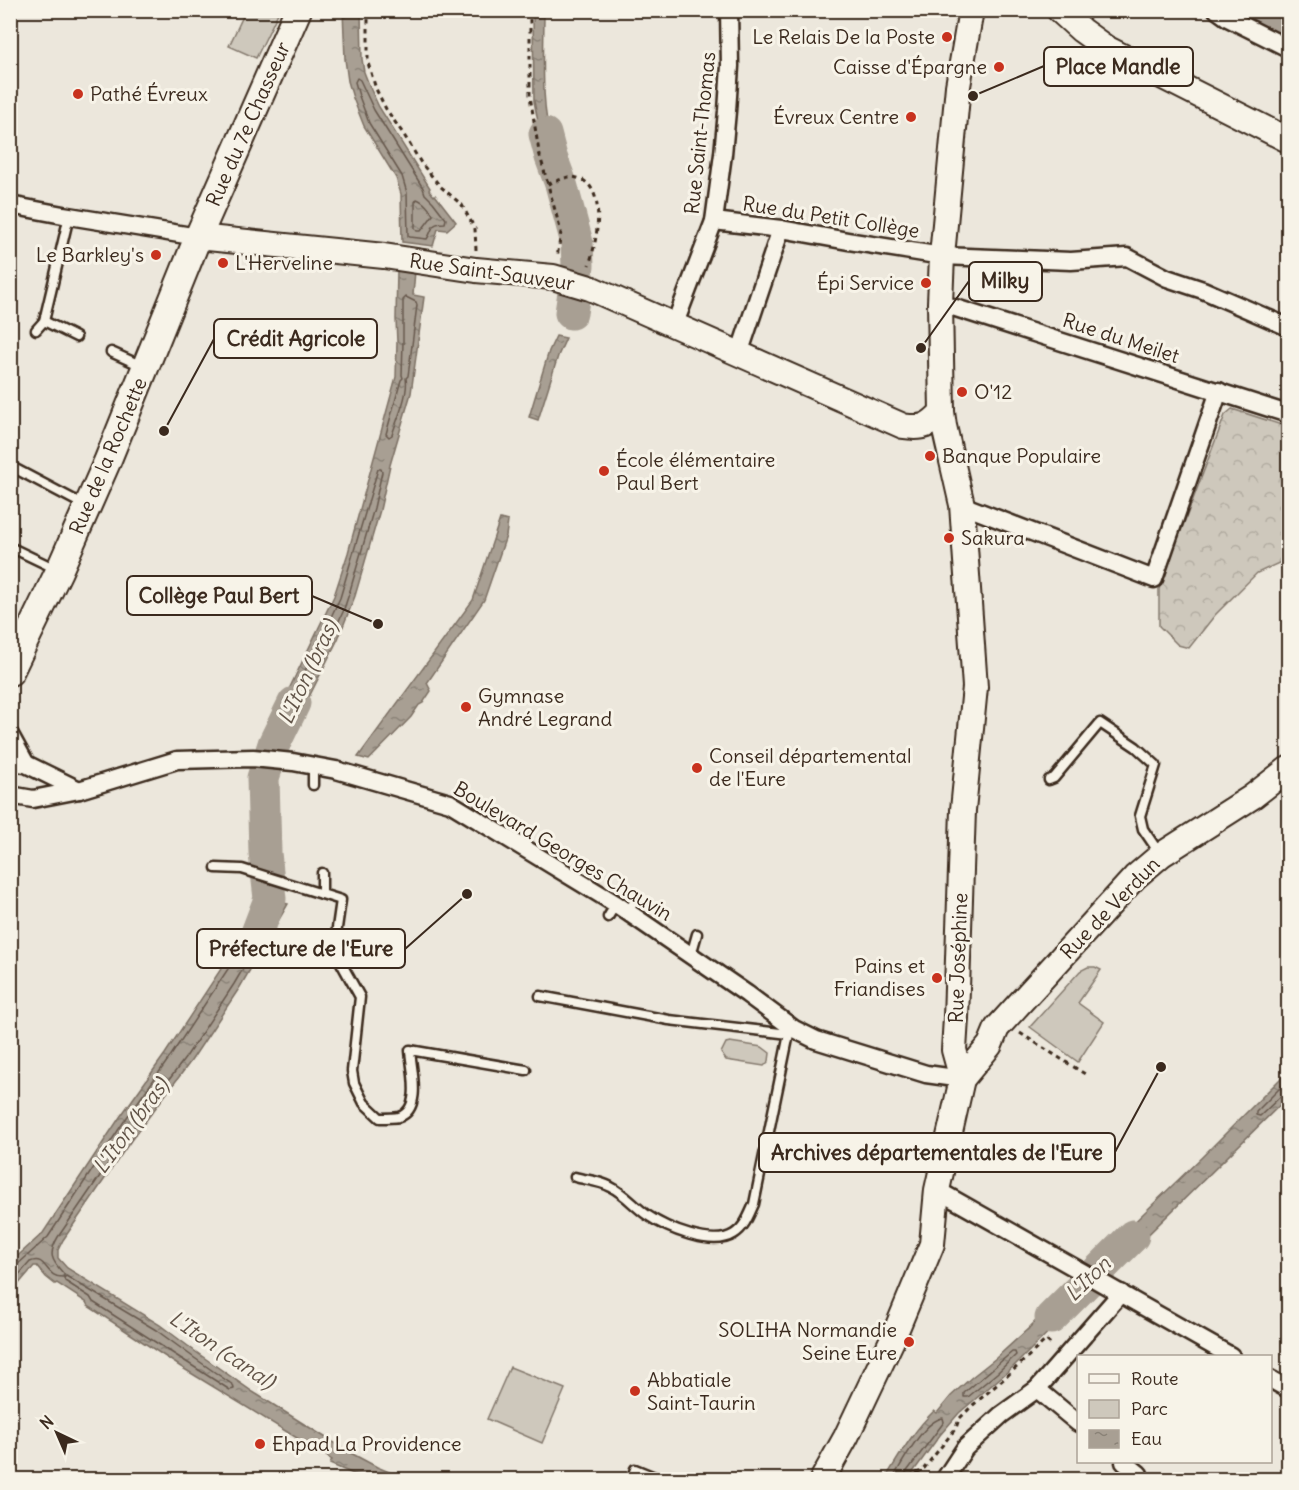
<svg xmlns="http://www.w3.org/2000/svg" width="1299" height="1490" viewBox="0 0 1299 1490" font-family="Delius,sans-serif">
  <defs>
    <pattern id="forest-crowns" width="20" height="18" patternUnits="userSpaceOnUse" patternTransform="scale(1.5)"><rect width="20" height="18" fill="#cec8bc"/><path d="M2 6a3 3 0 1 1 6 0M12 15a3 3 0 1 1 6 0" fill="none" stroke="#b2aca1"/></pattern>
    <pattern id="water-ripples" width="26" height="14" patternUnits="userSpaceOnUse" patternTransform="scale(1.5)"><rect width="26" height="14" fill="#a89f93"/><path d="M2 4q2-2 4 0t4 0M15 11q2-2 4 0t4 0" fill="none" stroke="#8a8277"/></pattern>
  </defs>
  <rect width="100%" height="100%" fill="#ece7dc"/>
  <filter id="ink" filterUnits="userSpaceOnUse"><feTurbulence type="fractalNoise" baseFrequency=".0167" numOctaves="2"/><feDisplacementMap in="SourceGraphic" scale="12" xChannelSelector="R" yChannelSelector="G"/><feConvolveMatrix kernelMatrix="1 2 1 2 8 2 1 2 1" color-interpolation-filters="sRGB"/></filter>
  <g filter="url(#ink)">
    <!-- green -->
    <g fill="#cec8bc" stroke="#84796d" stroke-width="1.5">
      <polygon points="241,11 279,11 256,58 229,46 244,14"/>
      <polygon points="1088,967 1095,967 1101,970 1078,1003 1104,1022 1078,1062 1030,1027 1080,971"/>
      <polygon points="730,1042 762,1047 770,1053 769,1061 764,1066 726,1060 721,1053 726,1043"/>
      <polygon points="510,1367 565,1389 542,1443 487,1419"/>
    </g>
    <!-- forest -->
    <polygon fill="url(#forest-crowns)" stroke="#84796d" stroke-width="1.5" points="1232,409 1288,427 1288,562 1283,561 1257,573 1215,615 1189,648 1178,645 1159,626 1159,589 1225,415"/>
    <!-- water -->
    <g fill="url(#water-ripples)" stroke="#7c7064" stroke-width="1.5">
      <polygon points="343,11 361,11 362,59 364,72 371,90 379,107 430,188 429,190 434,196 435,195 456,222 447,230 438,229 433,246 402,242 401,194 396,178 364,126 353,98 348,81 345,59"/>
      <path d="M533 11H544C544 53 540 108 553 148H556L562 176 552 179 543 148 534 101Z"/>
      <polygon points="1237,11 1269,11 1288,19 1288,38 1275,32"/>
      <path d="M564 183 574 210 588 257 585 266 567 263C573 238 565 209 556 186Z"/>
      <polygon points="397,270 415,271 413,295 424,297 411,393 390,465 380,510 355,596 338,639 285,745 263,743 334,596 348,553 396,377 397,342 396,319"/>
      <polygon points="556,336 566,338 558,356 538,420 529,417 549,351"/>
      <polygon points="500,519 508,521 506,536 484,600 427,683 431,691 423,703 419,705 411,717 369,760 358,757 473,600"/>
      <polygon points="249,777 276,780 270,810 273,856 254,850 253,793"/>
      <polygon points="257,896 288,904 240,987 191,1061 132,1139 63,1240 58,1250 58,1258 67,1268 160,1325 196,1352 253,1392 347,1451 377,1467 406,1479 365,1479 330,1464 332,1460 323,1454 181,1367 88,1306 86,1302 57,1283 55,1284 46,1277 37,1266 34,1266 11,1293 11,1262 43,1233 120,1117 165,1054 246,931 254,914"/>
      <polygon points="1288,1071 1288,1097 1110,1272 1093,1262 1202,1157"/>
      <path d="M1074 1281 1090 1291 1013 1367 959 1413 940 1435 908 1479H885C900 1455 913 1431 934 1411L937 1413 951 1396 972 1377 996 1358 1029 1328Z"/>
    </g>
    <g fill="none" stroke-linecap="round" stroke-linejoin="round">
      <!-- shore -->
      <g stroke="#67594d" stroke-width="1.5">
        <path d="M357 78 360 80 374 110 423 188 425 194 433 202 446 219 445 223C429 223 434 229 427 239L410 237 408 236 407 193 402 176 369 123 359 96 355 82Z"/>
        <path d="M417 199C423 201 430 209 433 215L421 231H417L415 228V202Z"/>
        <path d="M406 297 416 302 417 305 410 361 408 376 406 378C409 394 397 419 392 435L389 437 386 434 401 380 403 378 402 375 403 342V300Z"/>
        <polygon points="378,469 381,469 382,472 374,508 349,594 343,612 323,655 282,737 280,739 276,738 275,734 340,598"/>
        <polyline points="1288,1080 1256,1112 1256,1115 1260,1116 1282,1095 1288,1093"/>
        <polygon points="1127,1239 1130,1241 1129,1244 1110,1263 1106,1262 1105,1258"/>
        <path d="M10 1266 17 1265 48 1237 125 1120 170 1057 251 934 259 917 262 905 265 904 276 907V911L259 940 257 945 234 984 186 1057 128 1135 58 1237C48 1254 51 1260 64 1274V1277C45 1279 47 1254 30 1262L10 1285"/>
        <polygon points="66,1276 156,1330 193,1357 233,1385 234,1389 230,1390 93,1302 90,1297 65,1281 64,1278"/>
        <polygon points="1012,1352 1015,1352 1016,1355 997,1373 968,1397 964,1397 964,1393"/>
        <path d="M892 1480C902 1463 924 1420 943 1418L944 1422 905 1474 903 1480"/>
      </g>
      <!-- river -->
      <g stroke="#a89f93" stroke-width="33">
        <polyline points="545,134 551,157 561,184 577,243 578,265 571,313"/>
        <polyline points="254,941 270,899 265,853 263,778 274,744 294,703"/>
        <polyline points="1051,1318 1133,1236"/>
      </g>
      <defs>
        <g id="lane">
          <polyline points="44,321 76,337"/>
          <polyline points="36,330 44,321 69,216"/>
          <polyline points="111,352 142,366"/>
          <polyline points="10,466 84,505"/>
          <polyline points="10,547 56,569"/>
          <polyline points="10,627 25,634"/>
          <polyline points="1049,780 1054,778 1100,723 1136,747 1156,765 1140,816 1143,829 1160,854"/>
          <polyline points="313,785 313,766"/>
          <path d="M216 868 242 869 341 900 336 935 340 961 360 997 352 1071 354 1083 364 1103 380 1118C386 1118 393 1118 399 1117 423 1109 411 1068 410 1050L526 1070"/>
          <polyline points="322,873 322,894"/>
          <polyline points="627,912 637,898"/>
          <polyline points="608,917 616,904"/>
          <polyline points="691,955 697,934"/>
          <polyline points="540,996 669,1020 789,1034 792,1031"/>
          <path d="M575 1177C586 1180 600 1181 611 1187 625 1194 634 1206 647 1215 666 1228 712 1248 734 1234 745 1227 749 1215 754 1204L789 1034"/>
          <polyline points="631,1480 635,1469 662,1480"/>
        </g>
        <g id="street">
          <polyline points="1217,10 1228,18 1288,48"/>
          <polyline points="10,205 63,215 198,237"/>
          <polyline points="714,221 781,229 848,241 942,256 1071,261 1127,257 1167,278 1203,290 1288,327"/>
          <polyline points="940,303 1288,414"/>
          <polyline points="674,326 714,221 723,154 727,111 730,66 729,10"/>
          <polyline points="739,354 781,229"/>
          <polyline points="962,505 1154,579 1219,391"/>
          <polyline points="10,735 26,764"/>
          <polyline points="10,762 26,764 79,790"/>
          <polyline points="10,795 33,799 79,790 177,760 253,758 293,762 336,770 450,803 616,904 747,994 794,1029 816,1040 926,1074 962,1079"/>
          <polyline points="937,1190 1231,1356"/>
          <polyline points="1270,1379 1288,1389"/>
          <polyline points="1037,1389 1078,1423"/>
          <polyline points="1124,1462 1139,1474"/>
          <polyline points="944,1480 965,1448 1001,1415 1037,1389 1121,1293"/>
        </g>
        <g id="secondary">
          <polyline points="1059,10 1081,30 1106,48 1288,140"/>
          <path d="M198 237 384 256 476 270 553 277 590 288 903 426C923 429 929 426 942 412"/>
          <polyline points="962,1079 990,1045 997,1028 1135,877 1161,855 1252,797 1288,769"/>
          <polyline points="822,1480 846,1437 893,1338 932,1244 937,1190 962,1079 954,1050 956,1018 963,810 975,687 962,505 944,426 942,412 940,303 942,256 958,86 971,10"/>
        </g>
        <polyline id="primary" points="10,672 59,571 107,462 198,237 298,10"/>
      </defs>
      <!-- lane casing -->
      <use href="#lane" stroke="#3b2a1e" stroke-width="13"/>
      <!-- street casing -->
      <use href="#street" stroke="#3b2a1e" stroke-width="21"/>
      <!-- secondary casing -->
      <use href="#secondary" stroke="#3b2a1e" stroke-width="28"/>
      <!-- primary casing -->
      <use href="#primary" stroke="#3b2a1e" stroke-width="30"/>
      <!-- path -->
      <g stroke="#3b2a1e" stroke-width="3" stroke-dasharray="4.5 4.5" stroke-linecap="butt">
        <polyline points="368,10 368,63 376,89 386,109 404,135 421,163 440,186 462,205 475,229 476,250"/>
        <polyline points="530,10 530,96 539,152 561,232 557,258"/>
        <polyline points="1283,10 1288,13"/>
        <path d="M548 184C555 182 564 177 571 177 610 179 597 242 589 265"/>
        <polyline points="1020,1033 1085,1074"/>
        <polyline points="911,1480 914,1474 922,1471 956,1428 959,1419 973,1405 1006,1377 1046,1340 1053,1346"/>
      </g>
      <!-- lane -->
      <use href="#lane" stroke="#f7f3e8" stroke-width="8"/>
      <!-- street -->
      <use href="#street" stroke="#f7f3e8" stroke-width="16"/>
      <!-- secondary -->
      <use href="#secondary" stroke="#f7f3e8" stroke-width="24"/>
      <!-- primary -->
      <use href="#primary" stroke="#f7f3e8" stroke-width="26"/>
    </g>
  </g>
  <!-- markers -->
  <g fill="#c8321e" stroke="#f7f3e8" stroke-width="2">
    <circle cx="947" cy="37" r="6"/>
    <circle cx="999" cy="67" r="6"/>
    <circle cx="78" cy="94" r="6"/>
    <circle cx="911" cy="117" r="6"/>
    <circle cx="156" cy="255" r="6"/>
    <circle cx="223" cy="263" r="6"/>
    <circle cx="926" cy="283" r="6"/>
    <circle cx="962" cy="392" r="6"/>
    <circle cx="930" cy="456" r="6"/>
    <circle cx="604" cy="471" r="6"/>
    <circle cx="949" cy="538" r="6"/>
    <circle cx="466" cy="707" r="6"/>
    <circle cx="697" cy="768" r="6"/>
    <circle cx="937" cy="978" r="6"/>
    <circle cx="909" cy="1342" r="6"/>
    <circle cx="635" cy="1391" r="6"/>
    <circle cx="260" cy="1444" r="6"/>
  </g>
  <g text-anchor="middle" stroke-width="6" stroke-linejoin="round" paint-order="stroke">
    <!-- poi labels -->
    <g font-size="20" fill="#3b2a1e" stroke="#f7f3e8" text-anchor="start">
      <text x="935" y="44" text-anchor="end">Le Relais De la Poste</text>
      <text x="987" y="74" text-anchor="end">Caisse d'Épargne</text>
      <text x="90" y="101">Pathé Évreux</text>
      <text x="899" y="124" text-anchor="end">Évreux Centre</text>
      <text x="144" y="262" text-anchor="end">Le Barkley's</text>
      <text x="235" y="270">L'Herveline</text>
      <text x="914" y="290" text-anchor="end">Épi Service</text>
      <text x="974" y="399">O'12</text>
      <text x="942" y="463">Banque Populaire</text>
      <text x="616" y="467">École élémentaire<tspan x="616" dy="23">Paul Bert</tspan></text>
      <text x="961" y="545">Sakura</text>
      <text x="478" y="703">Gymnase<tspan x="478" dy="23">André Legrand</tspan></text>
      <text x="709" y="763">Conseil départemental<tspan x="709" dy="23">de l'Eure</tspan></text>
      <text x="925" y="973" text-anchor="end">Pains et<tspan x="925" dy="23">Friandises</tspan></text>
      <text x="897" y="1337" text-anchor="end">SOLIHA Normandie<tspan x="897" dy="23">Seine Eure</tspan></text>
      <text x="647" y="1387">Abbatiale<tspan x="647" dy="23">Saint-Taurin</tspan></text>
      <text x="272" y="1451">Ehpad La Providence</text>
    </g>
    <!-- street labels -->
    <g font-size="20" fill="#3b2a1e" stroke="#f7f3e8">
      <text transform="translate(248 124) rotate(-66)" y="7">Rue du 7e Chasseur</text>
      <text transform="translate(700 133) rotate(-84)" y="7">Rue Saint-Thomas</text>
      <text transform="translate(831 217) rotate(9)" y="7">Rue du Petit Collège</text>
      <text transform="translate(492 272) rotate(8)" y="7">Rue Saint-Sauveur</text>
      <text transform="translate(1121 338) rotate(18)" y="7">Rue du Meilet</text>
      <text transform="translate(108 456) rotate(-67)" y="7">Rue de la Rochette</text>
      <text transform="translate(563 851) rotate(31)" y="7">Boulevard Georges Chauvin</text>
      <text transform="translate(1110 908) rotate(-46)" y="7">Rue de Verdun</text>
      <text transform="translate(958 958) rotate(-88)" y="7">Rue Joséphine</text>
    </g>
    <!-- water labels -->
    <g font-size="21" font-style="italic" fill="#615347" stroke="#f7f3e8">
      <text transform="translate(308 672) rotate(-65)" y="7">L'Iton (bras)</text>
      <text transform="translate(131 1126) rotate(-54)" y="7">L'Iton (bras)</text>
      <text transform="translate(1088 1279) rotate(-44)" y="7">L'Iton</text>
      <text transform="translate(222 1350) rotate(34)" y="7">L'Iton (canal)</text>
    </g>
  </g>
  <!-- callouts -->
  <path fill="none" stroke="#3b2a1e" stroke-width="2" d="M973 96L1044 66M921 348L969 281M164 431L214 339M378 624L312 596M467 894L405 949M1161 1067L1115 1152"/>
  <g fill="#3b2a1e" stroke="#f7f3e8" stroke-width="2">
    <circle cx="973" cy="96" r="6"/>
    <circle cx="921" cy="348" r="6"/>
    <circle cx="164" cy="431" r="6"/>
    <circle cx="378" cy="624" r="6"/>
    <circle cx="467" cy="894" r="6"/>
    <circle cx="1161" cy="1067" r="6"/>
  </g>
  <g fill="#f7f3e8" stroke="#3b2a1e" stroke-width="2">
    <rect x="1044" y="47" width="149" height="39" rx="6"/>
    <rect x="969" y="262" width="73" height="39" rx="6"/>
    <rect x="214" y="319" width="163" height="39" rx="6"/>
    <rect x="127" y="576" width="185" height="39" rx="6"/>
    <rect x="197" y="929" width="208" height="39" rx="6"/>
    <rect x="759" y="1133" width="356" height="39" rx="6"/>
  </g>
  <g font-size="21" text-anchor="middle" font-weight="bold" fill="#3b2a1e">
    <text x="1118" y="74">Place Mandle</text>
    <text x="1005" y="288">Milky</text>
    <text x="296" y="346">Crédit Agricole</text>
    <text x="219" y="603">Collège Paul Bert</text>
    <text x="301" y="956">Préfecture de l'Eure</text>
    <text x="937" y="1160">Archives départementales de l'Eure</text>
  </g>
  <!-- margin -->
  <rect width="1299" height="1490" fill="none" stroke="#f7f3e8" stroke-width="36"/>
  <rect x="18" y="18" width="1263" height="1454" fill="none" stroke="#3b2a1e" stroke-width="2" filter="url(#ink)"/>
  <!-- legend -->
  <rect x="1077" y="1355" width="195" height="108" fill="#f7f3e8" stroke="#aca397" stroke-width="1.5"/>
  <rect x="1089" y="1374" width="30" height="9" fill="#f7f3e8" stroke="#aca397" stroke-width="1.5"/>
  <text x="1131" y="1385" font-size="18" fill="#3b2a1e">Route</text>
  <rect x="1089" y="1400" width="30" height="18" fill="#cec8bc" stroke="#aca397" stroke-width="1.5"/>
  <text x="1131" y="1415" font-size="18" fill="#3b2a1e">Parc</text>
  <rect x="1089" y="1430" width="30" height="18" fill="url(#water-ripples)" stroke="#aca397" stroke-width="1.5"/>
  <text x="1131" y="1445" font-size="18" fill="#3b2a1e">Eau</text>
  <!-- north arrow -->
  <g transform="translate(57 1433) rotate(316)" stroke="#f7f3e8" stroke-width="4.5" paint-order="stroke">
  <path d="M0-4.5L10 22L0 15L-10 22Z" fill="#3b2a1e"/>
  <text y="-9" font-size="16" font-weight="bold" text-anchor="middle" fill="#3b2a1e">N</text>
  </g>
</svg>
